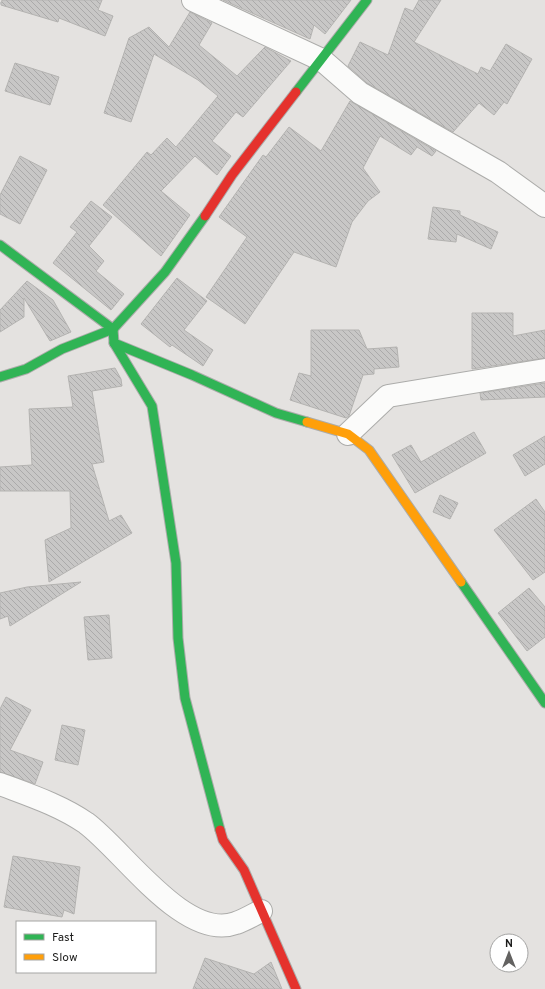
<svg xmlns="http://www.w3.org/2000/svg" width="545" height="989" viewBox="0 0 545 989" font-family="Overpass,sans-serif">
  <defs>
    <pattern id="building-back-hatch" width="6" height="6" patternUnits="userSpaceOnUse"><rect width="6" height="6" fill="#c8c7c6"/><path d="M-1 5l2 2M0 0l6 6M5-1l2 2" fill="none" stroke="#abaaaa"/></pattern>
  </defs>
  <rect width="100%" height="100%" fill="#e4e2e0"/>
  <!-- building -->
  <g fill="url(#building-back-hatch)" stroke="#b4b3b1">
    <polygon points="2,0 102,0 98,10 113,16 105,36 59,18 58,22 1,5"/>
    <polygon points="223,0 351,0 325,34 314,25 310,39"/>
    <polygon points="419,0 441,0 414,42 478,74 481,67 490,71 506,44 532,59 507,104 504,102 494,115 479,103 453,132 367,83 348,66 360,42 388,55 405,8 413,11"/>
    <polygon points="190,12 212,23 199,45 237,76 265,47 291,61 243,117 236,112 212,141 231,156 217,175 195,156 161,191 190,215 161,256 103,205 147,152 151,155 167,138 176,147 218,96 198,80 154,54 131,122 104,113 129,38 149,27 169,47"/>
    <polygon points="15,63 59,77 50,105 5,91"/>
    <polygon points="350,101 436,151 432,156 417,147 411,155 380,136 363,168 380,192 368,201 352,222 336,267 294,252 245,324 206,297 247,237 219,217 263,155 266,157 289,127 321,151"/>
    <polygon points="20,156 47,170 20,224 0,214 0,195"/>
    <polygon points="91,201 112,217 89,246 104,261 96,271 124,294 111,310 53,263 77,232 70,227"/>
    <polygon points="433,207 460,211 460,215 498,232 491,249 457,234 456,242 428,239"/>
    <polygon points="177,278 207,301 184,330 213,350 203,366 172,345 170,347 141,324"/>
    <polygon points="27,281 53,300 71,332 50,341 24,298 24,317 0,332 0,310"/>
    <polygon points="472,313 513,313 513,336 545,330 545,358 472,369"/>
    <polygon points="311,330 359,330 367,349 397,347 399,367 374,369 374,374 363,375 349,416 346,418 290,400 299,373 311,376"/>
    <polygon points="115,368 121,379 122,386 92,391 104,462 92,464 109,521 121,515 132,533 49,582 45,540 71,528 70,491 0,491 0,467 32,465 29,409 73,407 68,376"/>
    <polygon points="545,383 545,397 481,400 480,393"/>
    <polygon points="474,432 486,453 415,493 392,455 411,445 421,462"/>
    <polygon points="545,436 545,464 525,476 513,455"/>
    <polygon points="440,495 458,503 450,519 433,512"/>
    <polygon points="536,499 545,512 545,572 533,580 494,530"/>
    <polygon points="81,582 10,626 8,616 0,619 0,593 27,587"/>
    <polygon points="529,588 545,607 545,637 527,651 498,613"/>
    <polygon points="109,615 112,658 88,660 84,617"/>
    <polygon points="6,697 31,710 10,750 43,762 35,784 0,772 0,709"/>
    <polygon points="62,725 85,730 78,765 55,760"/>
    <polygon points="13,856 80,867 74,914 64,910 62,917 4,907"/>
    <polygon points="205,958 254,974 271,962 282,989 193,989"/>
  </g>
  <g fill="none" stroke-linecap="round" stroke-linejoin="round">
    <defs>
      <g id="street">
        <polyline points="193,0 322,60 360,93 498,172 545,206"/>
        <polyline points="348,434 388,396 545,370"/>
        <path d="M0 784C29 795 60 805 86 823 123 850 185 942 236 923 245 920 253 915 261 911"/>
      </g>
      <g id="fast">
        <polyline points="296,92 367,0"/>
        <polyline points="0,245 113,329 165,272 205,216"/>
        <polyline points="114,343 152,406 176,563 178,638 185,698 220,830"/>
        <polyline points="0,377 26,369 62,349 113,329 114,343 192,375 276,413 307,422"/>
        <polyline points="461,582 545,703"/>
      </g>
      <polyline id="slow" points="307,422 348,434 369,450 461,582"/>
      <g id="jam">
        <polyline points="205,216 232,175 296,92"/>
        <polyline points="220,830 223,840 244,870 296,989"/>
      </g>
    </defs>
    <!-- street casing -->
    <use href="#street" stroke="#acacaa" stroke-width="24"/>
    <!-- fast casing -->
    <use href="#fast" stroke="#acacaa" stroke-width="11"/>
    <!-- slow casing -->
    <use href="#slow" stroke="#acacaa" stroke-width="11"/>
    <!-- jam casing -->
    <use href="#jam" stroke="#acacaa" stroke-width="11"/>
    <!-- path -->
    <polyline stroke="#c3c3c2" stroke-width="2.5" stroke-dasharray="2 3" stroke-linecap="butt" points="0,4 2,0"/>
    <!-- street -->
    <use href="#street" stroke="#fbfbfa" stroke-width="22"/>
    <!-- fast -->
    <use href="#fast" stroke="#30b455" stroke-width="9"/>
    <!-- slow -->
    <use href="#slow" stroke="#ff9f0a" stroke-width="9"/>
    <!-- jam -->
    <use href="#jam" stroke="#e5322d" stroke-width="9"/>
  </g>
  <!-- legend -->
  <rect x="16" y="921" width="140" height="52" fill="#ffffff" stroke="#a5a5a4"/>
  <rect x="24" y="934" width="20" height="6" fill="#30b455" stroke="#a5a5a4"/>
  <text x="52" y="941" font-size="12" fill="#1d1d1c">Fast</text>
  <rect x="24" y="954" width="20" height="6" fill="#ff9f0a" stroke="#a5a5a4"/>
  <text x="52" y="961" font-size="12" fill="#1d1d1c">Slow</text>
  <!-- north arrow -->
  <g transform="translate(509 953)"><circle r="19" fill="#ffffff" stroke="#a5a5a4"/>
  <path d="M0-3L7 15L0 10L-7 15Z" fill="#636261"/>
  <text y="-6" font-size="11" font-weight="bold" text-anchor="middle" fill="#1d1d1c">N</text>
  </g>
</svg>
